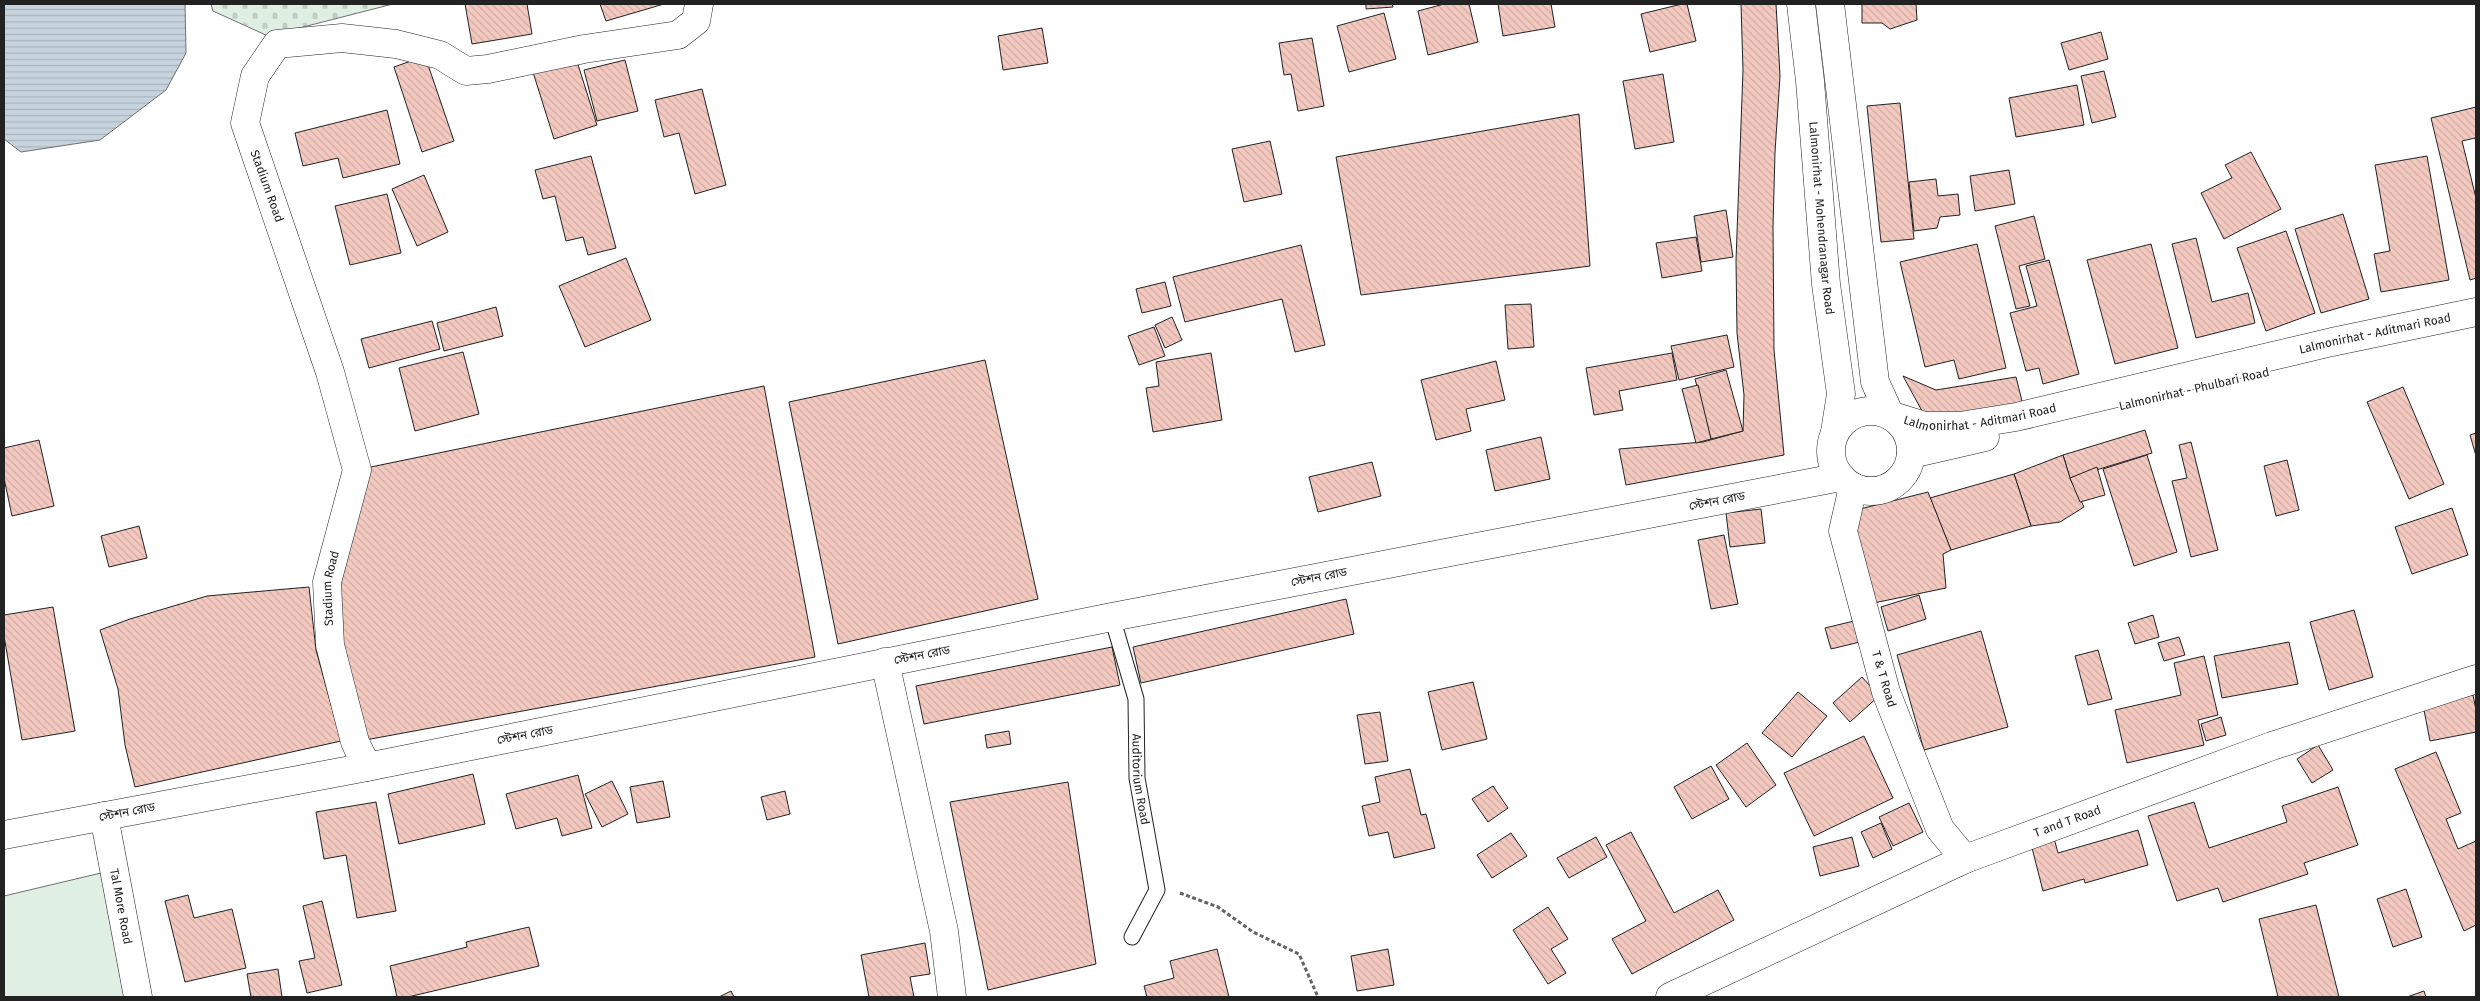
<svg xmlns="http://www.w3.org/2000/svg" width="2480" height="1001" viewBox="0 0 2480 1001" font-family="'Fira Sans','Noto Sans Bengali',sans-serif">
  <defs>
    <pattern id="cemetery-stones" width="16" height="16" patternUnits="userSpaceOnUse" patternTransform="scale(1.25)"><rect width="16" height="16" fill="#e0efe3"/><path d="M2 7V4a2 2 0 0 1 4 0v3zM10 15v-3a2 2 0 0 1 4 0v3z" fill="#c0cdc2"/></pattern>
    <pattern id="water-rules" width="6" height="5" patternUnits="userSpaceOnUse" patternTransform="scale(1.25)"><rect width="6" height="5" fill="#c7d3dd"/><path d="M0 2.5h6" fill="none" stroke="#abb5bd"/></pattern>
    <pattern id="building-back-hatch" width="6" height="6" patternUnits="userSpaceOnUse" patternTransform="scale(1.25)"><rect width="6" height="6" fill="#f3c9c0"/><path d="M-1 5l2 2M0 0l6 6M5-1l2 2" fill="none" stroke="#d0aca5"/></pattern>
  </defs>
  <rect width="100%" height="100%" fill="#fff"/>
  <!-- grass -->
  <polygon fill="#e0efe3" stroke="#6f6f6f" points="101,873 125,997 4,997 4,896"/>
  <!-- cemetery -->
  <polygon fill="url(#cemetery-stones)" stroke="#6f6f6f" points="211,4 393,4 268,36 213,11"/>
  <!-- water -->
  <polygon fill="url(#water-rules)" stroke="#6f6f6f" points="4,4 185,4 186,53 166,90 100,140 21,152 4,139"/>
  <!-- building -->
  <g fill="url(#building-back-hatch)" stroke="#222">
    <polygon points="465,4 527,4 532,34 472,44"/>
    <polygon points="600,4 664,4 606,21"/>
    <polygon points="1366,4 1392,4 1393,7 1366,9"/>
    <polygon points="1444,4 1469,4 1478,42 1428,55 1418,11"/>
    <polygon points="1498,4 1551,4 1555,27 1503,36"/>
    <polygon points="1682,4 1687,4 1696,41 1650,52 1641,14"/>
    <polygon points="1741,4 1776,4 1780,76 1775,152 1773,227 1774,350 1784,455 1626,485 1619,449 1703,442 1743,431 1744,395 1737,333 1736,260 1743,70"/>
    <polygon points="1862,4 1916,4 1917,20 1890,29 1882,23 1862,23"/>
    <polygon points="1384,13 1396,59 1349,72 1337,26"/>
    <polygon points="1042,28 1048,63 1003,70 998,36"/>
    <polygon points="2101,32 2108,59 2069,70 2061,43"/>
    <polygon points="1312,38 1324,106 1298,111 1291,74 1284,75 1279,43"/>
    <polygon points="575,55 597,125 554,139 532,69"/>
    <polygon points="425,56 454,141 422,152 394,67"/>
    <polygon points="625,60 638,111 597,121 584,70"/>
    <polygon points="2104,71 2116,117 2092,123 2081,76"/>
    <polygon points="1663,74 1674,142 1635,149 1623,81"/>
    <polygon points="2077,85 2084,125 2016,137 2009,98"/>
    <polygon points="702,89 726,185 695,194 679,133 664,137 655,100"/>
    <polygon points="1900,103 1914,239 1881,242 1867,106"/>
    <polygon points="2476,107 2476,143 2475,138 2462,141 2476,198 2476,278 2470,280 2431,118"/>
    <polygon points="387,110 400,164 343,178 338,158 303,166 295,133"/>
    <polygon points="1579,114 1590,266 1361,295 1336,157"/>
    <polygon points="1270,141 1282,194 1244,202 1232,149"/>
    <polygon points="2251,152 2281,209 2224,239 2201,193 2232,178 2225,165"/>
    <polygon points="591,156 616,248 588,255 583,237 566,241 555,196 543,199 535,170"/>
    <polygon points="2427,156 2449,280 2381,292 2374,254 2390,251 2375,165"/>
    <polygon points="2009,170 2015,204 1975,211 1970,176"/>
    <polygon points="424,175 448,232 417,246 392,189"/>
    <polygon points="1936,179 1938,196 1958,194 1960,215 1940,217 1937,228 1914,231 1909,182"/>
    <polygon points="387,194 401,253 350,265 335,206"/>
    <polygon points="1726,210 1733,257 1701,262 1694,216"/>
    <polygon points="2343,214 2369,299 2321,313 2295,229"/>
    <polygon points="2034,216 2045,259 2019,266 2030,306 2016,309 1995,226"/>
    <polygon points="2286,231 2315,313 2266,331 2237,248"/>
    <polygon points="1696,237 1702,271 1662,278 1656,243"/>
    <polygon points="2196,238 2212,302 2248,293 2255,323 2196,338 2172,244"/>
    <polygon points="1977,244 2006,368 1959,379 1954,360 1925,367 1900,262"/>
    <polygon points="2151,244 2178,348 2115,364 2087,260"/>
    <polygon points="1301,245 1325,345 1295,352 1282,299 1185,322 1173,277"/>
    <polygon points="626,258 651,320 585,347 559,286"/>
    <polygon points="2049,260 2079,374 2043,384 2039,368 2026,371 2010,313 2037,306 2026,266"/>
    <polygon points="1165,282 1171,306 1142,313 1136,289"/>
    <polygon points="1531,304 1534,347 1508,349 1505,305"/>
    <polygon points="496,307 503,336 444,351 437,323"/>
    <polygon points="1172,317 1182,340 1165,348 1155,325"/>
    <polygon points="432,321 440,349 369,368 361,339"/>
    <polygon points="1154,327 1165,356 1139,365 1128,336"/>
    <polygon points="1727,335 1734,367 1679,380 1671,346"/>
    <polygon points="463,352 479,414 415,431 399,368"/>
    <polygon points="1211,353 1222,420 1153,432 1146,388 1159,386 1156,362"/>
    <polygon points="1672,353 1677,380 1619,391 1623,410 1594,415 1586,368"/>
    <polygon points="985,360 1038,599 838,644 789,402"/>
    <polygon points="1496,361 1505,400 1466,409 1471,431 1436,440 1421,380"/>
    <polygon points="1726,370 1743,431 1711,439 1695,379"/>
    <polygon points="1903,376 1936,390 2016,377 2023,405 1928,422"/>
    <polygon points="1698,385 1711,439 1696,443 1682,389"/>
    <polygon points="764,386 815,657 360,741 328,583 361,469"/>
    <polygon points="2403,387 2444,484 2409,499 2367,402"/>
    <polygon points="2145,430 2152,453 2070,478 2063,455"/>
    <polygon points="2476,433 2476,456 2470,435"/>
    <polygon points="1541,437 1550,479 1495,491 1486,450"/>
    <polygon points="39,440 54,506 12,516 4,478 4,448"/>
    <polygon points="2191,442 2218,550 2191,557 2172,481 2187,478 2179,445"/>
    <polygon points="2063,455 2070,478 2084,507 2060,522 2031,526 2014,474"/>
    <polygon points="2147,455 2177,552 2134,566 2103,469"/>
    <polygon points="2287,460 2299,510 2276,516 2264,466"/>
    <polygon points="1372,462 1381,496 1318,512 1309,477"/>
    <polygon points="2097,467 2105,495 2080,502 2070,478"/>
    <polygon points="2014,474 2031,526 1951,550 1930,498"/>
    <polygon points="1928,492 1951,550 1943,554 1946,588 1864,605 1852,511"/>
    <polygon points="2452,508 2468,555 2412,574 2395,527"/>
    <polygon points="1761,509 1765,543 1730,547 1726,513"/>
    <polygon points="139,526 147,558 109,567 101,536"/>
    <polygon points="1724,535 1738,604 1711,609 1698,540"/>
    <polygon points="309,587 316,650 341,741 135,787 125,745 118,689 100,630 130,619 207,596"/>
    <polygon points="1919,595 1926,619 1888,631 1881,607"/>
    <polygon points="1346,599 1354,634 1141,683 1133,647"/>
    <polygon points="53,607 75,731 22,740 4,636 4,615"/>
    <polygon points="2354,610 2373,677 2329,690 2310,622"/>
    <polygon points="2153,615 2159,637 2135,644 2128,623"/>
    <polygon points="1858,620 1864,641 1831,649 1825,628"/>
    <polygon points="1981,631 2008,727 1924,750 1897,655"/>
    <polygon points="2179,637 2185,655 2164,661 2158,643"/>
    <polygon points="2289,642 2298,684 2222,698 2214,656"/>
    <polygon points="1112,647 1120,685 924,724 916,686"/>
    <polygon points="2098,650 2112,699 2088,705 2075,656"/>
    <polygon points="2204,656 2218,715 2198,720 2204,745 2127,763 2115,710 2181,695 2174,663"/>
    <polygon points="1862,677 1879,696 1850,722 1833,703"/>
    <polygon points="1473,682 1487,739 1442,750 1428,692"/>
    <polygon points="1798,692 1827,716 1792,757 1762,733"/>
    <polygon points="2473,695 2476,710 2476,732 2430,741 2423,705"/>
    <polygon points="1380,712 1388,761 1365,764 1357,715"/>
    <polygon points="2221,717 2226,735 2206,741 2201,724"/>
    <polygon points="1009,731 1011,744 987,748 985,735"/>
    <polygon points="1864,736 1893,798 1814,836 1784,773"/>
    <polygon points="1747,743 1776,785 1746,807 1716,765"/>
    <polygon points="2318,745 2333,770 2312,783 2297,759"/>
    <polygon points="2436,752 2461,813 2446,819 2458,849 2476,841 2476,925 2464,931 2395,769"/>
    <polygon points="1711,766 1729,799 1692,819 1674,787"/>
    <polygon points="1410,769 1421,815 1426,814 1435,848 1394,858 1388,832 1369,836 1362,806 1380,802 1375,777"/>
    <polygon points="473,774 485,824 399,844 388,794"/>
    <polygon points="578,775 592,828 562,836 557,818 516,829 506,794"/>
    <polygon points="612,781 628,814 602,827 585,794"/>
    <polygon points="663,781 670,817 637,823 630,787"/>
    <polygon points="1068,782 1096,964 988,990 950,802"/>
    <polygon points="1493,786 1508,808 1488,822 1472,799"/>
    <polygon points="2338,787 2358,845 2304,863 2308,874 2223,902 2218,888 2177,901 2148,816 2194,802 2209,848 2287,822 2282,806"/>
    <polygon points="785,791 790,814 767,820 761,797"/>
    <polygon points="376,802 396,911 357,918 346,855 324,859 316,812"/>
    <polygon points="1909,803 1923,832 1893,846 1879,817"/>
    <polygon points="1881,823 1892,849 1873,858 1861,832"/>
    <polygon points="2138,830 2148,865 2085,883 2084,879 2043,891 2031,844 2054,838 2058,853"/>
    <polygon points="1631,832 1674,913 1718,890 1734,920 1632,974 1612,939 1646,921 1606,845"/>
    <polygon points="1511,833 1527,856 1492,878 1477,855"/>
    <polygon points="1596,837 1607,857 1569,878 1557,858"/>
    <polygon points="1852,837 1859,866 1820,876 1813,847"/>
    <polygon points="2406,889 2422,937 2393,947 2377,899"/>
    <polygon points="188,895 194,918 232,909 246,968 185,982 165,901"/>
    <polygon points="322,901 342,985 307,993 299,961 315,958 303,906"/>
    <polygon points="2316,905 2339,997 2278,997 2259,919"/>
    <polygon points="1548,907 1568,939 1551,949 1566,973 1548,984 1513,930"/>
    <polygon points="529,927 539,966 408,997 397,997 390,966 467,947 466,942"/>
    <polygon points="925,943 930,974 910,977 914,997 869,997 861,955"/>
    <polygon points="1217,949 1229,997 1147,997 1144,986 1174,978 1170,961"/>
    <polygon points="1388,949 1394,985 1357,991 1351,956"/>
    <polygon points="278,969 282,997 251,997 247,974"/>
    <polygon points="731,991 734,997 719,997"/>
    <polygon points="2424,991 2426,997 2407,997"/>
  </g>
  <g fill="none" stroke-linecap="round" stroke-linejoin="round">
    <defs>
      <g id="lane">
        <path id="s1" d="M1112 617 1136 699 1137 778 1157 890 1132 937"/>
      </g>
      <g id="street">
        <polyline points="885,662 944,931 952,997"/>
        <path id="s2" d="M367 767 355 742 330 645 327 582 357 470 330 372 245 123 255 76 277 44 342 38 396 44 440 55 466 71 488 69 584 49 678 35 696 21 699 4"/>
        <path id="s3" d="M104 816 138 997"/>
      </g>
      <g id="secondary">
        <polyline points="4,835 367,767 1112,617 1841,477"/>
        <path id="s4" d="M1965 859 2272 746 2476 679"/>
      </g>
      <polyline id="primary" points="1670,997 1965,859 1940,829 1886,692 1843,531 1853,487"/>
      <g id="highway">
        <path id="s5" d="M1801 4 1810 81 1826 284 1841 394 1835 432"/>
        <path id="s6" d="M1830 4 1875 382 1890 415 1925 426H1960L2016 417 2332 342 2476 312"/>
        <circle cx="1871" cy="451" r="40"/>
        <polyline points="1911,454 1985,437"/>
      </g>
    </defs>
    <!-- lane casing -->
    <use href="#lane" stroke="#222" stroke-width="17"/>
    <!-- street casing -->
    <use href="#street" stroke="#222" stroke-width="29"/>
    <!-- secondary casing -->
    <use href="#secondary" stroke="#222" stroke-width="29"/>
    <!-- primary casing -->
    <use href="#primary" stroke="#222" stroke-width="29"/>
    <!-- highway casing -->
    <use href="#highway" stroke="#222" stroke-width="29"/>
    <!-- path -->
    <polyline stroke="#646464" stroke-width="3" stroke-dasharray="4 2.5" stroke-linecap="butt" points="1180,893 1218,907 1253,932 1299,954 1318,997"/>
    <!-- lane -->
    <use href="#lane" stroke="#fff" stroke-width="15"/>
    <!-- street -->
    <use href="#street" stroke="#fff" stroke-width="28"/>
    <!-- secondary -->
    <use href="#secondary" stroke="#fff" stroke-width="28"/>
    <!-- primary -->
    <use href="#primary" stroke="#fff" stroke-width="28"/>
    <!-- highway -->
    <use href="#highway" stroke="#fff" stroke-width="28"/>
  </g>
  <g text-anchor="middle" stroke-width="4" stroke-linejoin="round" paint-order="stroke">
    <!-- street labels -->
    <g font-size="12" fill="#222" stroke="#fff">
      <text transform="translate(267 186) rotate(70)" y="4">Stadium Road</text>
      <text dy="4" stroke="none"><textPath href="#s5" startOffset="215">Lalmonirhat - Mohendranagar Road</textPath></text>
      <text dy="4" stroke="none"><textPath href="#s6" startOffset="914">Lalmonirhat - Aditmari Road</textPath></text>
      <text transform="translate(2194 389) rotate(-13)" y="4">Lalmonirhat - Phulbari Road</text>
      <text dy="4" stroke="none"><textPath href="#s6" startOffset="509">Lalmonirhat - Aditmari Road</textPath></text>
      <text transform="translate(1717 501) rotate(-11)" y="4">স্টেশন রোড</text>
      <text transform="translate(1319 577) rotate(-11)" y="4">স্টেশন রোড</text>
      <text dy="4" stroke="none"><textPath href="#s2" startOffset="185">Stadium Road</textPath></text>
      <text transform="translate(922 655) rotate(-11)" y="4">স্টেশন রোড</text>
      <text transform="translate(1884 679) rotate(73)" y="4">T &amp; T Road</text>
      <text transform="translate(525 735) rotate(-11)" y="4">স্টেশন রোড</text>
      <text dy="4" stroke="none"><textPath href="#s1" startOffset="166">Auditorium Road</textPath></text>
      <text transform="translate(127 812) rotate(-11)" y="4">স্টেশন রোড</text>
      <text dy="4" stroke="none"><textPath href="#s4" startOffset="109">T and T Road</textPath></text>
      <text dy="4" stroke="none"><textPath href="#s3" startOffset="92">Tal More Road</textPath></text>
    </g>
  </g>
  <!-- border -->
  <rect width="2480" height="1001" fill="none" stroke="#222222" stroke-width="10"/>
</svg>
